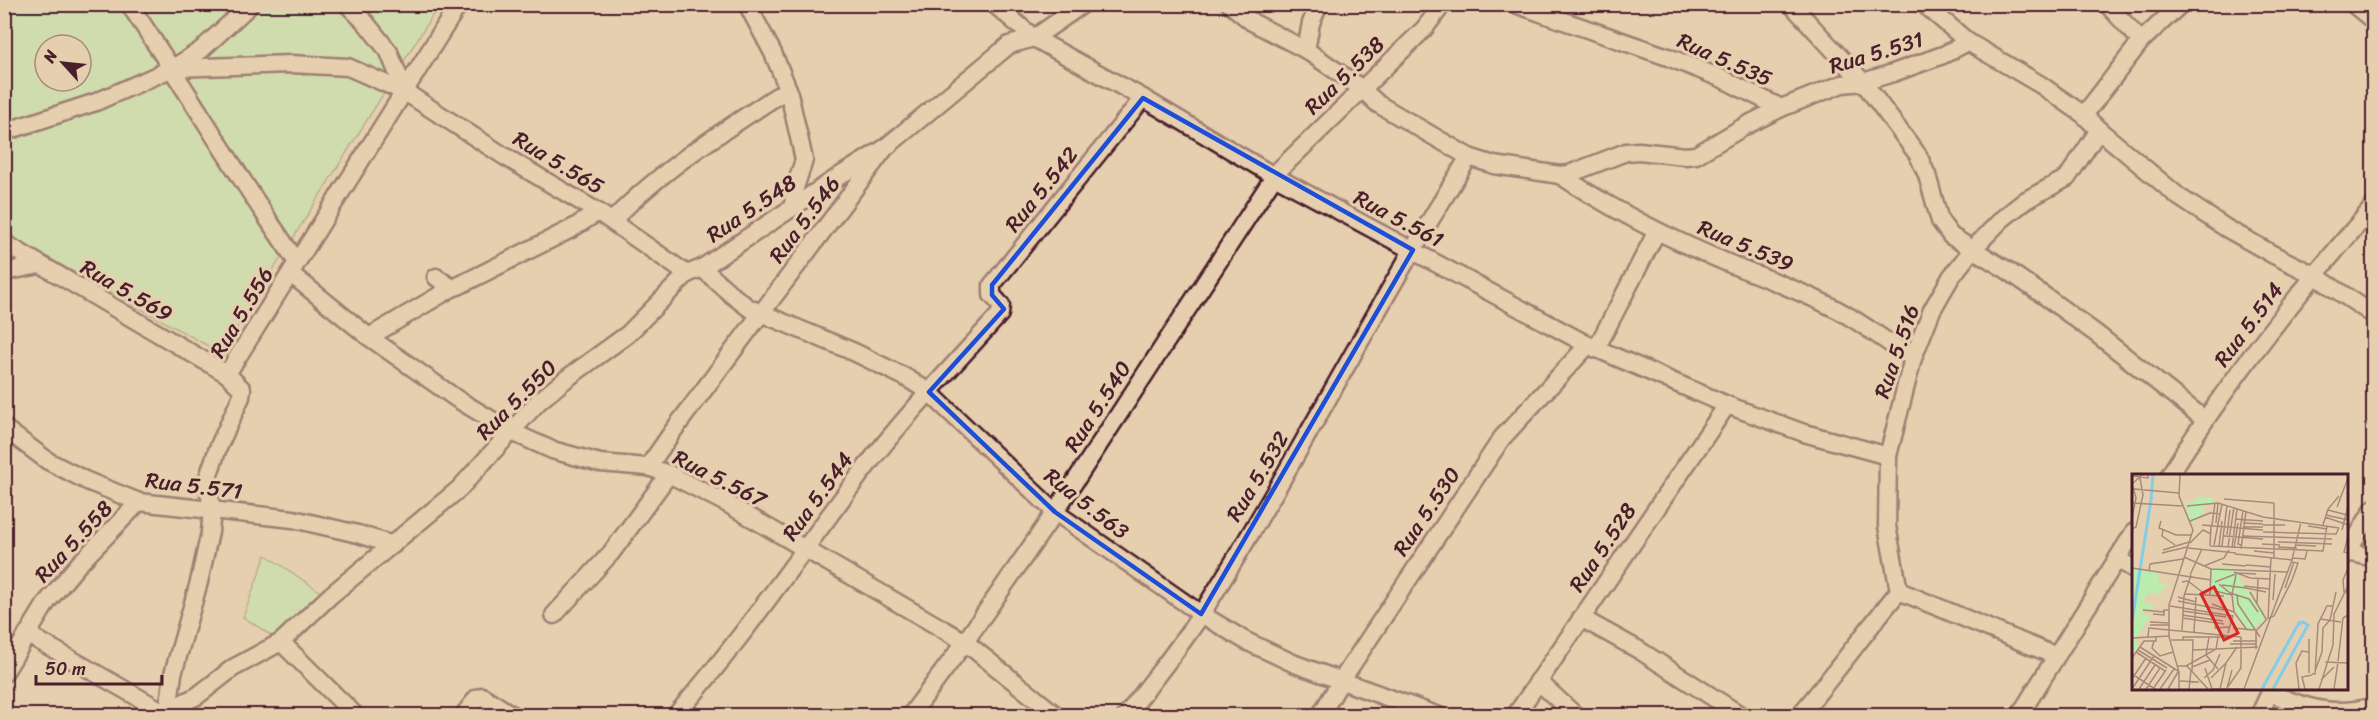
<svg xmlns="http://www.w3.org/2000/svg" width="2378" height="720" viewBox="0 0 2378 720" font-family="Sriracha,sans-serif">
  <rect width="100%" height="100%" fill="#e6cfaf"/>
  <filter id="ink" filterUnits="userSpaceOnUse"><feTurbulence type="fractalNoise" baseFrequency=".0167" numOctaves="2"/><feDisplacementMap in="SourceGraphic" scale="12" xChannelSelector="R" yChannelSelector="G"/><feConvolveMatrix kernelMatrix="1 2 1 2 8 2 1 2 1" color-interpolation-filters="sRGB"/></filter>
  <g filter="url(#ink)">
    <!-- green -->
    <g fill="#b9ecad" stroke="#82866c" stroke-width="1.5" fill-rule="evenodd">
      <path d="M5 5H439L221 353 5 234ZM45 45H81V81H45Z"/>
      <polygon points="266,555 325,595 275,638 243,617"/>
    </g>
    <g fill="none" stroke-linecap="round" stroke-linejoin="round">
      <defs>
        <g id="street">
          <path d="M129 4C187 89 238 178 297 262"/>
          <polyline points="347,4 366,23 389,52 405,92"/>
          <polyline points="747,4 773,53 788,89 801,146 804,160 794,191 793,207"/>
          <polyline points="994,4 1034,38 1143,98 1274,176 1588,345 1727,405 1804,433 1888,456"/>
          <polyline points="1230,4 1252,22 1306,50 1361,88 1378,104 1469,157 1494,165 1560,175 1569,174 1626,152 1639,151 1685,156 1696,155 1745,126 1781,108 1842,84 1863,82 1893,73 1943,55 1968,42"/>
          <polyline points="1515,4 1668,57 1723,79 1781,108"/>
          <polyline points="1791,4 1863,82 1918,155 1927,175 1940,221 1951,236 2007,270 2046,297 2098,335 2204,419"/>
          <polyline points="1924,4 1968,42 2041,85 2084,115 2099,130 2179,197 2226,228 2272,254 2314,275 2374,315"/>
          <polyline points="2107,4 2141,41"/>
          <polyline points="2353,4 2374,21"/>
          <polyline points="1306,50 1311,23 1319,4"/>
          <polyline points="173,68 291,64 348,67 405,92 504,156 598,212 687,274"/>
          <polyline points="2084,115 2141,41 2181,4"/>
          <polyline points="4,132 96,102 173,68 201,50 251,4"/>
          <path d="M1560 175C1614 211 1674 241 1735 266 1769 279 1803 292 1836 309 1863 323 1887 343 1913 358"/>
          <path d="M612 221C662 169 727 128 788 89"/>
          <polyline points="4,243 227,374 242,389 241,397 218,448 207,480 212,509 210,532 199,582 173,674 168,710 169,715"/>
          <polyline points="702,268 732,295 749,308 854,352 905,377 929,392 1055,512 1201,614 1246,641 1295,664 1439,716"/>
          <polyline points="4,272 40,265"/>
          <polyline points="291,274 369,337 457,399 512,432 552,450 600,463 648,467 669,474 726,503 965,642 1057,716"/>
          <polyline points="436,277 452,288 458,286 573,228 598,212"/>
          <polyline points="369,337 452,288"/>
          <polyline points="1596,349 1657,231"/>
          <polyline points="227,374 459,4"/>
          <polyline points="4,428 48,461 87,481 139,502 293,519 358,534 393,545"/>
          <polyline points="648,467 673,431 885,148 1009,45 1034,38 1083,4"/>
          <path d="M2169 476C2228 380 2299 291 2374 206"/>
          <polyline points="2348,552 2374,558"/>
          <polyline points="2346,555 2374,508"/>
          <polyline points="2117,559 2134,569"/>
          <polyline points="1899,591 1887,526 1888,456 1913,358 1932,310 1951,277 1972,250 2002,219 2026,200 2067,178 2099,130"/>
          <polyline points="1899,591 2056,656"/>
          <polyline points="554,615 611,553 669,474"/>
          <polyline points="1581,618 1639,650 1742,716"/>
          <polyline points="27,634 169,715"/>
          <polyline points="281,642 356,716"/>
          <polyline points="4,673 47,602 77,566 139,502"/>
          <polyline points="1538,681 1576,716"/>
          <path d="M2271 693C2307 709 2335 717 2374 706"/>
          <polyline points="168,710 197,696 233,668 281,642 331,595 459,489 538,402 566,379 628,334 687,274 702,268 841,175 885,148"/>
          <polyline points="463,716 477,698 482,696 514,716"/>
          <path d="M675 716C742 640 798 556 859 476 902 419 952 367 1000 314L1001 305 992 295V285L1143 98"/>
          <polyline points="910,716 965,642 1055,512 1277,172 1424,29 1443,4"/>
          <path d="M1126 716C1151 682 1179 649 1202 613 1296 464 1375 306 1469 157"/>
          <polyline points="1320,716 1341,681 1502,438 1588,345"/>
          <polyline points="1515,716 1727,405"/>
          <path d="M1799 716C1834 675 1865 632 1899 591"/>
          <polyline points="2019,716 2134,532"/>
          <polyline points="2259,716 2272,688"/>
        </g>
      </defs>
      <!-- street casing -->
      <use href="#street" stroke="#4a1f2b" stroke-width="21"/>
      <!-- street -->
      <use href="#street" stroke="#e6cfaf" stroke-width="16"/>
    </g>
  </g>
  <!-- marked area -->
  <path d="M0 0H2378V720H0ZM1143 98 1413 250 1201 614 1055 512 929 392 1004 309 992 295V285Z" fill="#e6cfaf" fill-opacity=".55" fill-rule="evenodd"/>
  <path fill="none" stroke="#1d4ed8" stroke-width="4.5" stroke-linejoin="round" d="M1143 98 1413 250 1201 614 1055 512 929 392 1004 309 992 295V285Z"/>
  <g text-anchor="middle" stroke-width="6" stroke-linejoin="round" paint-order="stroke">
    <!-- street labels -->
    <g font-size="22" fill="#4a1f2b" stroke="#e6cfaf">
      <text transform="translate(1876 52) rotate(-17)" y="8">Rua 5.531</text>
      <text transform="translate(1725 59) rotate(24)" y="8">Rua 5.535</text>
      <text transform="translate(1344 75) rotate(-44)" y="8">Rua 5.538</text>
      <text transform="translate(559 162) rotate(31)" y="8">Rua 5.565</text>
      <text transform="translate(1041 189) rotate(-51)" y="8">Rua 5.542</text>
      <text transform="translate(751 208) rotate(-34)" y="8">Rua 5.548</text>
      <text transform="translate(1399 218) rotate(28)" y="8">Rua 5.561</text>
      <text transform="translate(804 219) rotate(-53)" y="8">Rua 5.546</text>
      <text transform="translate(1746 245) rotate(23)" y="8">Rua 5.539</text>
      <text transform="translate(127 290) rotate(30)" y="8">Rua 5.569</text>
      <text transform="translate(241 312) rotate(-59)" y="8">Rua 5.556</text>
      <text transform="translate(2248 324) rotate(-53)" y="8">Rua 5.514</text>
      <text transform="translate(1896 351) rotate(-71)" y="8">Rua 5.516</text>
      <text transform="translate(516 399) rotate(-45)" y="8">Rua 5.550</text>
      <text transform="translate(1097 406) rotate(-57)" y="8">Rua 5.540</text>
      <text transform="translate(1257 476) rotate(-59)" y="8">Rua 5.532</text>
      <text transform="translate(720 478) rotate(27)" y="8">Rua 5.567</text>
      <text transform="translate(194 485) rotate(7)" y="8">Rua 5.571</text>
      <text transform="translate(817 496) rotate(-54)" y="8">Rua 5.544</text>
      <text transform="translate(1087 503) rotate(38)" y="8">Rua 5.563</text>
      <text transform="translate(1426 511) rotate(-56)" y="8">Rua 5.530</text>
      <text transform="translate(73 541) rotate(-47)" y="8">Rua 5.558</text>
      <text transform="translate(1602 547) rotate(-56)" y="8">Rua 5.528</text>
    </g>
  </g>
  <!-- overview -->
  <g transform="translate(2132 474)">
    <rect width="216" height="216" fill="#e6cfaf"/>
    <path d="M63 23 81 24V28L71 33 72 39 64 46 62 56 63 47H58L55 36 59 28 54 31 52 27H63ZM80 93 107 95 106 102 134 145 116 158 104 139 101 123 78 121ZM7 94 26 99 27 109 34 110 29 119H15L12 129 22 131V135H10V140L19 141 4 165 7 173 0 180V97Z" fill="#b9ecad"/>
    <path fill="none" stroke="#85cce6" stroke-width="3" d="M19 26 21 1M0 147 19 26M130 215 168 147M141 215 176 151 171 148 165 152"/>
    <path fill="none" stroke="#a8897a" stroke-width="1.5" d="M0 2 16 4V1M2 15 47 19M92 25 142 29M0 29 50 32M142 29V84M55 32 86 29 131 43 207 54M205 33 216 4M196 36 215 41M194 41 216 46M193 43 216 51M0 44 4 24 0 10 10 1M103 45 131 47M29 47 27 54 44 61H60M58 47 78 39 88 40M84 49 86 29M111 49 131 50M70 51 131 56M80 51 83 29M131 51H153M191 51 196 35 207 22M176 52 195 55M112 53H131M0 55 4 53 11 21 8 4M31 56 30 62 43 71M210 56 216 32M131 58 204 60 207 54M95 61 98 36M92 62 131 65M110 62 200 65M216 62 212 78 216 79M146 68 200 70M58 69 71 56 79 60M130 70 148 71M82 71 90 30M109 71 106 70 111 37M164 71 184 72M78 72 191 77 195 52M78 72 79 52M87 72 90 47M90 72 95 31M96 73 102 33M146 73 165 74M56 74 104 79M100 74 105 35M102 74 106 49M109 75 114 38M31 76 57 68M122 77 142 79M30 79 55 73M103 80 160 86M52 83 79 95M161 84 173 85 175 77M90 90 114 92M114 91 139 93M72 92 92 84 97 76M0 94 79 106M216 94 211 106 212 118H216M79 95 155 98M17 97 18 90 51 85M102 98 118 104 139 105M58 101 70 75M50 108 56 107 74 121M83 108 106 99 124 100M87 110 98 119 117 125 126 138M90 111 114 114M112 112 138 115M114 114 134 118M153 114 162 88M83 117 100 121 102 138 115 156M118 118 134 145M53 120 92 122M100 120 104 101M78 121 79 95M105 121 106 130 128 163M46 123 64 128M141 126 143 100M46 127 92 136M125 129 126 105M80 130 102 138M38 132 101 142M11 136 32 138M51 137 94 143M21 140 32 141V136H36M50 141 91 147M50 144 92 150M137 144 142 142 160 106 166 89 159 88M136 145 139 83M188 145 209 148M18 148 37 149M84 149 83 154 97 153M18 151H37M101 154 123 156M50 156 52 122 59 101M62 158 64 123M96 159 101 141M16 163 17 154 109 163M77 163 74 181 86 195M0 164 37 162M39 166H61L60 197M51 166V163H99M22 167 20 174 28 182 41 178M101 167H125M98 170H124M8 173 46 197M124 175V157L135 145M6 176 35 194M61 176 84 175 86 163M4 178 33 197M0 184 12 167H24V162M206 187 211 144 216 141M193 188 216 189M46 192H54L84 175 126 173M55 192 76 215M60 193 78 186M73 194 80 215M183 197 190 178 191 154 198 146 204 118M177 199V165M0 200 23 215M180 200H183L186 150 195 132H200M72 204 81 196 88 180M79 204 94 189M0 205 14 184M189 206 202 193M48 207 67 208M95 214 109 194V163M95 214 100 196M0 215 22 182M7 215 23 191M14 215 28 194M21 215 34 196M28 215 42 195M36 215 46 198M47 215V198L37 163V131L61 56 47 22 48 1M57 215 59 196M79 215H112M88 215 94 189 105 173M112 215 160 86 169 48M167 215 164 189 170 177 177 178M173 215 170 203 180 201M187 215 201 171 202 140 216 112M202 215 206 188"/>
    <path fill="#d62828" fill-opacity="0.15" stroke="#d62828" stroke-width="3" d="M82 113 106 159 92 166 69 120Z"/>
    <rect width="216" height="216" fill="none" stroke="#4a1f2b" stroke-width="3"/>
  </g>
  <!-- margin -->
  <rect width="2378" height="720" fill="none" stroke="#e6cfaf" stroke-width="24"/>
  <rect x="12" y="12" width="2354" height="696" fill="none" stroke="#4a1f2b" stroke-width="2" filter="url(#ink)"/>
  <!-- north arrow -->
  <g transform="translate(63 63) rotate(297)"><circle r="28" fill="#e6cfaf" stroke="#a8897a" stroke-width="1.5"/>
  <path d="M0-4.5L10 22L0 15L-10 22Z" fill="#4a1f2b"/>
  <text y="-9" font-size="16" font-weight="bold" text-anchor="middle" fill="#4a1f2b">N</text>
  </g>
  <!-- scale -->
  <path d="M36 675v9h126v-9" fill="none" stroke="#4a1f2b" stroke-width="3"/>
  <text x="45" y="675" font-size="18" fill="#4a1f2b" stroke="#e6cfaf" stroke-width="4.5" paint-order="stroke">50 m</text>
</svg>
